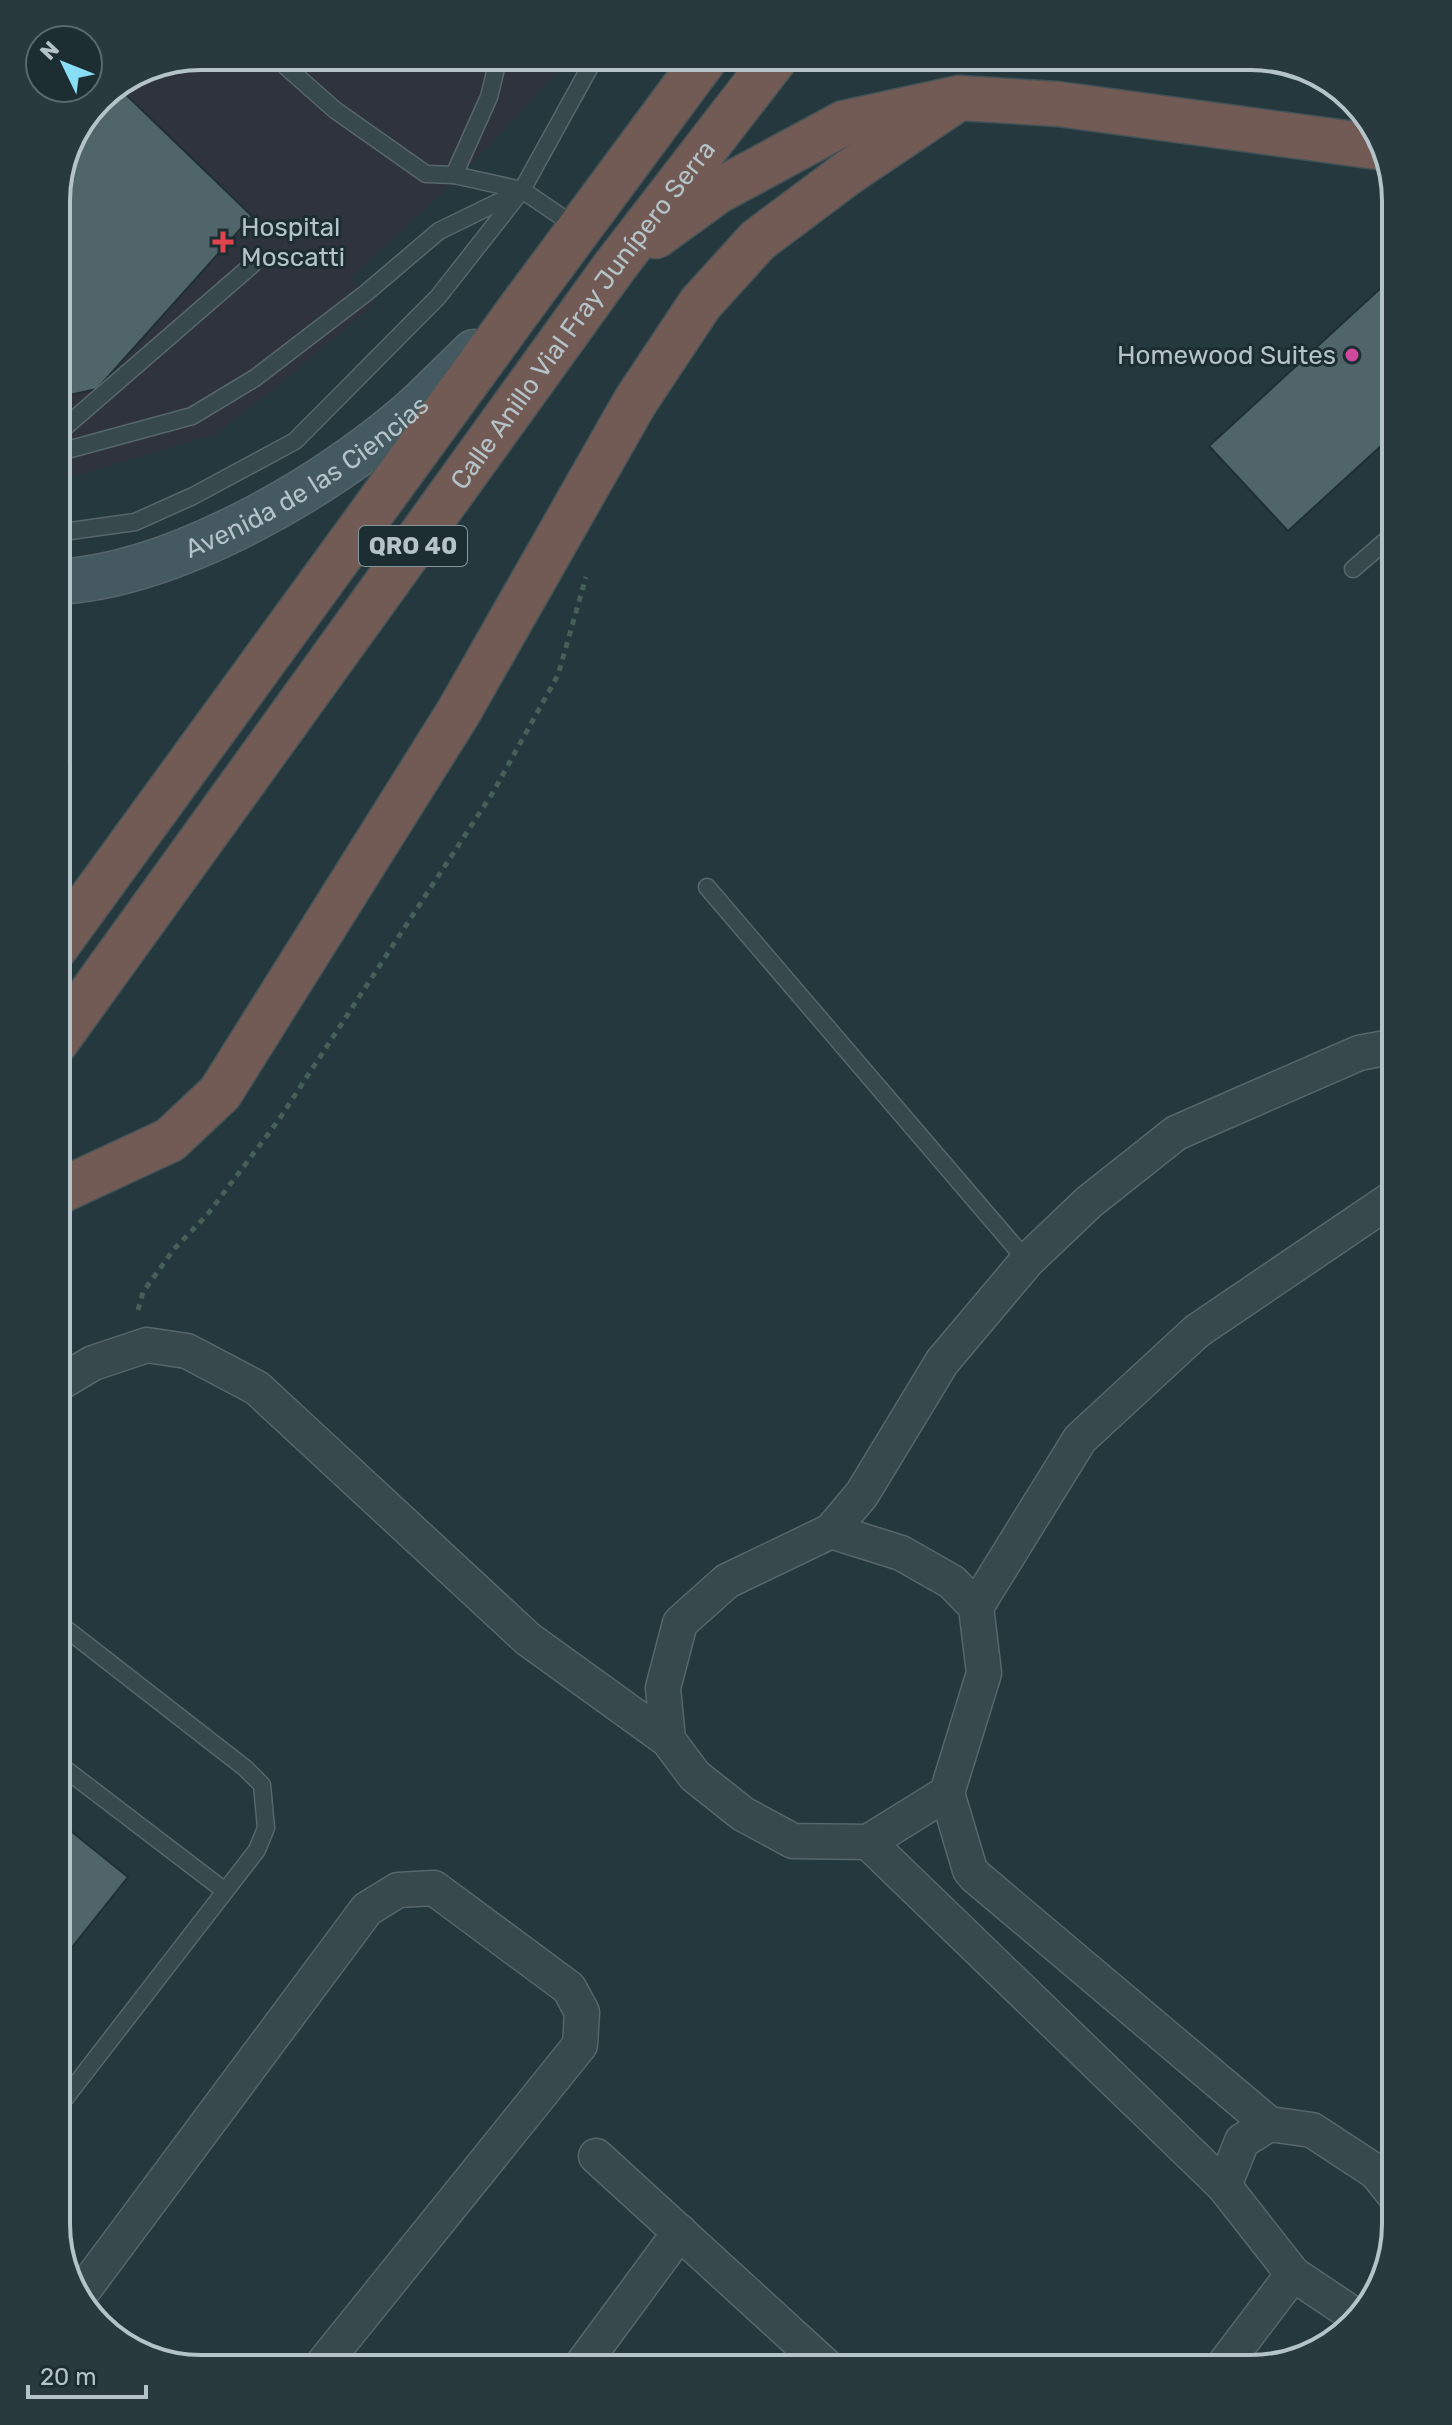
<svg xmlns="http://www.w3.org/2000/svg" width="1452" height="2425" viewBox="0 0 1452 2425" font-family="Rubik,sans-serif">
  <rect width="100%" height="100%" fill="#24383d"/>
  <!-- medical -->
  <polygon fill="#2f333e" points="201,56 573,56 460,176 350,279 374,304 280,384 216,434 56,482 56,192 99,98 146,67"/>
  <!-- building -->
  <g fill="#4f656a" stroke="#1f3034" stroke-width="2">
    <polygon points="117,86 252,216 97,389 56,398 56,192 99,98"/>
    <polygon points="1396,274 1396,439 1393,435 1288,531 1209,446"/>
    <polygon points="56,1819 128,1877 65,1956 56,1948"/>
  </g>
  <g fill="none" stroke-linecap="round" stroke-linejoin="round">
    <defs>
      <g id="lane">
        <polyline points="274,56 335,110 426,174 454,175 522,190 578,228"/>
        <polyline points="454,175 489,97 499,56"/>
        <polyline points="56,438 57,434 253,264"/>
        <polyline points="56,453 192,416 255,378 366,293 439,231 517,193"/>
        <polyline points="56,533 135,522 193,496 295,441 438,297 522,190 596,56"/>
        <polyline points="1353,569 1396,532"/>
        <polyline points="707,887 1027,1261"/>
        <polyline points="56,1762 225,1891"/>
        <polyline points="56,2110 257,1850 266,1828 262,1785 245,1768 56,1621"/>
      </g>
      <g id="street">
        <polyline points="56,1385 93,1363 147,1345 187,1351 257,1388 528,1639 668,1740"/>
        <polygon points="831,1531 901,1553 952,1582 976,1607 984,1673 947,1793 868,1842 793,1841 743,1814 695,1776 668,1740 663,1688 680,1623 727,1581"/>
        <polyline points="831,1531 862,1494 942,1362 1027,1261 1089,1202 1176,1133 1359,1053 1396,1046"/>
        <polyline points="976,1607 1080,1439 1197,1331 1396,1196"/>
        <polyline points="947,1793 970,1870 975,1876 1269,2124"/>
        <polyline points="868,1842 1224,2186"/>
        <polyline points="596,2156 829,2369"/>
        <polyline points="85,2288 367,1909 398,1890 434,1888 569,1988 582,2012 580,2045 319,2369"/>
        <polyline points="1357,2317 1293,2274 1224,2186 1242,2141 1269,2124 1312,2130 1376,2172 1396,2197"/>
        <polyline points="579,2369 680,2232"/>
        <polyline points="1221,2369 1293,2274"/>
      </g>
      <g id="secondary">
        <path id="s1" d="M56 582C174 576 325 488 413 411 434 392 454 371 474 352"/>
      </g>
      <g id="highway">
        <polyline points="656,236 718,191 844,123 959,98 1058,104 1384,148"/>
        <polyline points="56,947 522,306 707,56"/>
        <path id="s2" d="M56 1042 615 266 777 56"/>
        <polyline points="56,1193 170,1140 220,1093 458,713 635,402 700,304 758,240 849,172 959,98"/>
      </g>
    </defs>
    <!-- lane casing -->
    <use href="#lane" stroke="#56666b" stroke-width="19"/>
    <!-- street casing -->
    <use href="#street" stroke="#56666b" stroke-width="37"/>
    <!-- secondary casing -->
    <use href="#secondary" stroke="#56666b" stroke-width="47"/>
    <!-- highway casing -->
    <use href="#highway" stroke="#435358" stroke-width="47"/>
    <!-- path -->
    <polyline stroke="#475f59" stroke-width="5" stroke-dasharray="6 6" stroke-linecap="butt" points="138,1310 143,1292 174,1249 207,1215 278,1121 492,794 558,675 586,577"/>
    <!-- lane -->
    <use href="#lane" stroke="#37494d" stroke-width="16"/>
    <!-- street -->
    <use href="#street" stroke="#37494d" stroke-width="34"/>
    <!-- secondary -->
    <use href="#secondary" stroke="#455a60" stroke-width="44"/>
    <!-- highway -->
    <use href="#highway" stroke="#735b55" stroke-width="44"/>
  </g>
  <!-- markers -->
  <path fill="#e0444e" stroke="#1d2e32" stroke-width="3" d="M219 230h8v8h8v8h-8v8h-8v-8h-8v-8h8z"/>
  <circle fill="#d1479c" stroke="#1d2e32" stroke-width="3" cx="1352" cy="355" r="8"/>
  <g text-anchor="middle" stroke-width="6" stroke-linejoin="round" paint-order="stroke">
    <!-- shield labels -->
    <rect fill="#1d2e32" stroke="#86969b" stroke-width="2" x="359" y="526" width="108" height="40" rx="6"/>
    <g font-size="24" font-weight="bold" fill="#b3c3c8">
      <text x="413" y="554">QRO 40</text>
    </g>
    <!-- poi labels -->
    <g font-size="26" fill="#b3c3c8" stroke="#1d2e32" text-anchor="start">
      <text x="241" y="236">Hospital<tspan x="241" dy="30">Moscatti</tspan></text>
      <text x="1336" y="364" text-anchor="end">Homewood Suites</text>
    </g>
    <!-- street labels -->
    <g font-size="26" fill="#b3c3c8" stroke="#1d2e32">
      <text dy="9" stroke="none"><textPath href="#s2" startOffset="898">Calle Anillo Vial Fray Junípero Serra</textPath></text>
      <text dy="9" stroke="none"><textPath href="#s1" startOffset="276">Avenida de las Ciencias</textPath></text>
    </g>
  </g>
  <!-- crop -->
  <path d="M0 0H1452V2425H0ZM201 70H1251A131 131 0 0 1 1382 201V2224A131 131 0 0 1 1251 2355H201A131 131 0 0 1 70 2224V201A131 131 0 0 1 201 70Z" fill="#293a3e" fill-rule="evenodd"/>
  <path fill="none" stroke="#b3c3c8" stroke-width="4" d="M201 70H1251A131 131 0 0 1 1382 201V2224A131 131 0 0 1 1251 2355H201A131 131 0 0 1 70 2224V201A131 131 0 0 1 201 70Z"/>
  <!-- north arrow -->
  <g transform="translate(64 64) rotate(313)"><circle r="38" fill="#1d2e32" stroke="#596a6e" stroke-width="2"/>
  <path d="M0-6L14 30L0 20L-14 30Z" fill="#89def7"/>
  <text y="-12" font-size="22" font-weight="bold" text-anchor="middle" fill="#b3c3c8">N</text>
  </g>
  <!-- scale -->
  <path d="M28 2385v12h118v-12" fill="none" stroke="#b3c3c8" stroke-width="4"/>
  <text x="40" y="2385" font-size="24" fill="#b3c3c8" stroke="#1d2e32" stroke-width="6" paint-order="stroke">20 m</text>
</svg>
